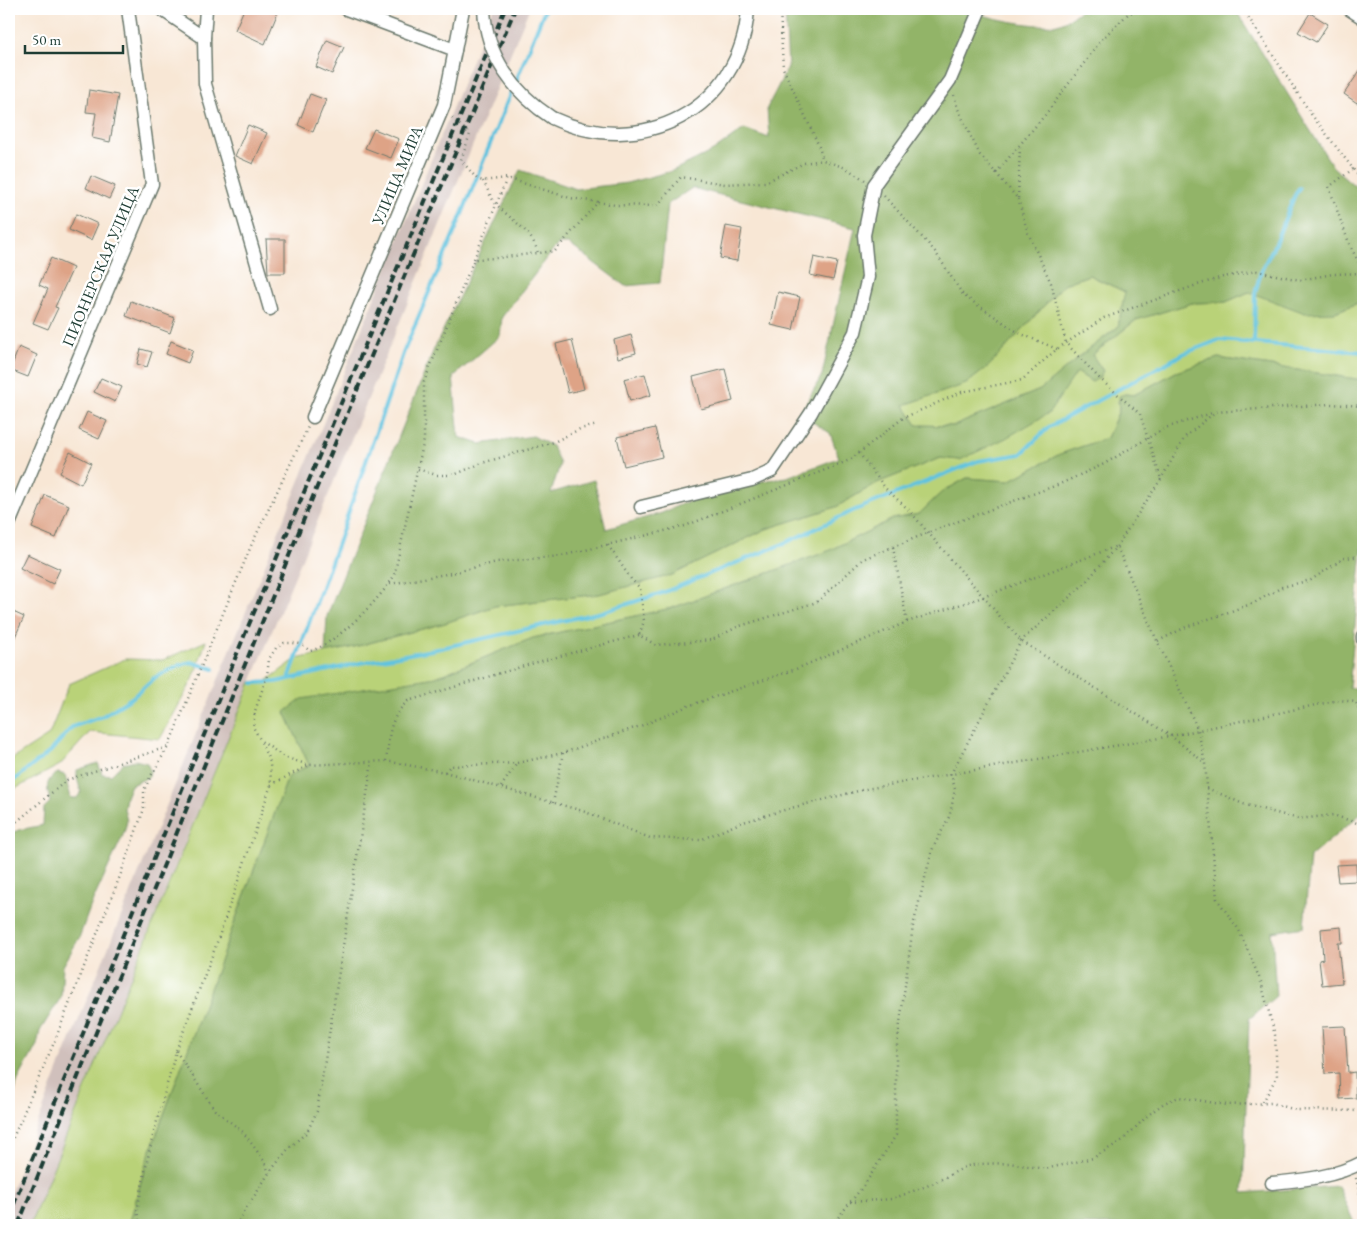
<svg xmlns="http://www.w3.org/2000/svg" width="1372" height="1234" viewBox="0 0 1372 1234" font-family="'EB Garamond',serif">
  <rect width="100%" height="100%" fill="#fff"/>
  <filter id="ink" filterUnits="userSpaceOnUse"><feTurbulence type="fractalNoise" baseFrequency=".02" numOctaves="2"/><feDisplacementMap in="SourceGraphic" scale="10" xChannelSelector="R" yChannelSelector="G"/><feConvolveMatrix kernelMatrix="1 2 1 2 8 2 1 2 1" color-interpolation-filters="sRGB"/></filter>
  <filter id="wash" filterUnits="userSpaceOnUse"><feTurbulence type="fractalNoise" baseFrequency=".0096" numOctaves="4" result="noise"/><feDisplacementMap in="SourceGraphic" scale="20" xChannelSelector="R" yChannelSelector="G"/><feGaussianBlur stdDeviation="1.12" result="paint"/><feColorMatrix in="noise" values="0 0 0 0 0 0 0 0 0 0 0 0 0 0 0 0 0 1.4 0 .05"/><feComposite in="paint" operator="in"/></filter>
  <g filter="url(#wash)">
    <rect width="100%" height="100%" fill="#f8e7d5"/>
    <!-- industrial -->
    <polygon fill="#d0c0bc" points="493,9 529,9 185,842 30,1225 9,1225 9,1197 61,1063"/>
    <!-- green -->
    <g fill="#b9d278" stroke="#6c8856">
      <polygon points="1089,275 1125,292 1118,327 1084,353 1040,390 954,426 917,425 904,405 966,384 989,366 1064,284"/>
      <polygon points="1249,292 1335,312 1363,301 1363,380 1218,358 1176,372 1134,395 1125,394 1118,401 1119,410 1107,438 1060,454 1009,481 967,478 942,492 919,514 893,519 826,552 672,608 533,638 436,677 337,694 285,712 309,765 288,777 146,1163 129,1225 30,1225 251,682 265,682 296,659 354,647 445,623 495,606 599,594 672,575 766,529 836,507 877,483 940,458 960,460 1077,372 1092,382 1103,371 1092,355 1136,320 1192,303 1226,302"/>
      <polygon points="206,641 193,679 160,739 90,732 60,765 9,792 9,761 49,735 69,684 125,659 163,660"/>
    </g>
    <!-- forest -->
    <g fill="#92b468" stroke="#58784e" fill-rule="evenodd">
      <path d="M785 9H968C983 18 1034 27 1052 25 1063 24 1074 16 1082 9H1235L1333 167 1363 193V301L1335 312 1305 313 1249 292 1226 302 1192 303 1136 320 1092 355 1103 371 1099 378 1092 382 1077 372 1049 413 1006 438 960 460 940 458 877 483 836 507 766 529 672 575 599 594 495 606 445 623 354 647 325 653 327 616 434 349 520 170 576 189 627 183 672 171 713 151 744 129 769 138 767 108 788 67ZM692 188 855 228 822 375 800 414 830 433 839 458 787 477 750 483 695 498 662 513 606 529 594 480 551 493 560 464 552 446 533 436 480 444 459 437 453 377 500 336 502 317 558 244H569L625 286 660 283 668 204ZM1089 275 1125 292 1118 327 1084 353 1040 390 954 426 917 425 904 405 966 384 989 366 1064 284Z"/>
      <polygon points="1218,358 1363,380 1363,541 1349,688 1363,688 1363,812 1310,857 1304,927 1272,932 1276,996 1249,1019 1243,1193 1338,1186 1355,1225 129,1225 146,1163 288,777 309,765 285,712 302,699 436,677 533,638 672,608 826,552 893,519 919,514 942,492 967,478 1009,481 1060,454 1107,438 1119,411 1119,396 1125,394 1134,395 1176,372"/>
      <path d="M135 760 147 763 150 770 149 777 131 785 126 797 124 809 127 821 124 833 91 905 79 938 63 966 61 997 40 1031 37 1045 18 1080 9 1113V834L19 830 43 825 44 808 50 802C47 787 44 781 58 773L65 775 71 798H77L81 792 77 778V770L98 763 102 774 111 775 123 763Z"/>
    </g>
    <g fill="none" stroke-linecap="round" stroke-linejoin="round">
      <!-- stream -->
      <g stroke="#61c3df" stroke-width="4">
        <polyline points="516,81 545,9"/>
        <polyline points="1254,343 1255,294 1261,271 1273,248 1294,197 1299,188"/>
        <polyline points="289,678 338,543 404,351 458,224 513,87"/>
        <polyline points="253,683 276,682 360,663 432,650 602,612 662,593 783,544 855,510 978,461 1021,454 1049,427 1185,353 1219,340 1363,352"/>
        <polyline points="9,783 13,781 51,751 72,727 103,716 133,697 154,678 180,665 191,662 214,669"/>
      </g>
    </g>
    <g id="blocks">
      <!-- building -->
      <g fill="#dea386">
        <polygon points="244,9 270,9 278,12 265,44 235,30"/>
        <polygon points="1310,13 1328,24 1316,42 1298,32"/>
        <polygon points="327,40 344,47 332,74 316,67"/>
        <polygon points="1363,66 1363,94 1357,103 1344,94"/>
        <polygon points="89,90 118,95 110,142 92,138 96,113 86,112"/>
        <polygon points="310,94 326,100 313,132 298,125"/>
        <polygon points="248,125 267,133 253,164 235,156"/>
        <polygon points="374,129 399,139 391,158 365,148"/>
        <polygon points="91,176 115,186 109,199 86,188"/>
        <polygon points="76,214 98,224 91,240 69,230"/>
        <polygon points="726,226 742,229 737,261 720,258"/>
        <polygon points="266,239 285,239 285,273 268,273"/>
        <polygon points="814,257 837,262 833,280 810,275"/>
        <polygon points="51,258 73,268 55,307 58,308 48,329 33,323 48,289 39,285"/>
        <polygon points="778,292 800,297 793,330 771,325"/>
        <polygon points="131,301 175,318 170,333 126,316"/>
        <polygon points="631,335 636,353 618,358 614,340"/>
        <polygon points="572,340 584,389 568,393 556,344"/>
        <polygon points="171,341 193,350 188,363 166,354"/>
        <polygon points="19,347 37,355 28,377 10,370"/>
        <polygon points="141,349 152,352 147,367 137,364"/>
        <polygon points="725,369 733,401 701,409 693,377"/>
        <polygon points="645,374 651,395 630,401 624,379"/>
        <polygon points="101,378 122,387 115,402 94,392"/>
        <polygon points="87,412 107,421 99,439 79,430"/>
        <polygon points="655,428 662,457 624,466 617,437"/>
        <polygon points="70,452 91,463 81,484 60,473"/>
        <polygon points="45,495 69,505 56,538 32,528"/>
        <polygon points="27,554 60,569 53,584 20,568"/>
        <polygon points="9,610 24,617 9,650"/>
        <polygon points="1356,864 1357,881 1338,882 1336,865"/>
        <polygon points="1341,927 1342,943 1338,943 1342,983 1322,985 1319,960 1323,959 1321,929"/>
        <polygon points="1345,1026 1348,1073 1355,1072 1356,1098 1340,1099 1339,1073 1325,1074 1322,1027"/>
      </g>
    </g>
  </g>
  <g filter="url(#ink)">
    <use href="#blocks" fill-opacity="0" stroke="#6b786c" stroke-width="1"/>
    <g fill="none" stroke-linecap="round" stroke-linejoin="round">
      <defs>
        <g id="minor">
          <polyline points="161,9 204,38"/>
          <polyline points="206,9 204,38 205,84 270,309"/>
          <polyline points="1349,9 1363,18"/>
          <polyline points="455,50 463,9"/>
          <path d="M552 118C641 160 741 110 748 9"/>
          <polyline points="313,417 444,105 455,50 346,9"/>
          <polyline points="641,507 752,480 772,471 811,413 855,332 868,277 864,235 874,185 950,80 980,9"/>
          <polyline points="9,524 152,184 128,9"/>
          <polyline points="1363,639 1363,636"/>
          <path d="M1272 1183C1304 1180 1335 1177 1363 1162"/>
        </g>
      </defs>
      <!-- minor casing -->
      <use href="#minor" stroke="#6b786c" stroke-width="15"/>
      <!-- path -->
      <g stroke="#6b786c" stroke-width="2.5" stroke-dasharray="1 4" stroke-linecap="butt">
        <polyline points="780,9 783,68 818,144 823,160"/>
        <polyline points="1243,9 1311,114 1357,174 1363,179"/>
        <polyline points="954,95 958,109 980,155 996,173 1045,115 1103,38 1129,13 1146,9"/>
        <polyline points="452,118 470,134 461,160 477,179 483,181 507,178 570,198 598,202"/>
        <path d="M1353 169 1329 187C1339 214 1347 245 1363 269"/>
        <polyline points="996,173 1018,199 1020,146"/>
        <path d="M865 180 846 168 823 160 804 163 766 182 725 184 681 177 657 206 615 205 598 202 555 251 497 258 474 259 424 382V440L394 576C381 598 335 645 310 651L301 644 293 643H284L276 648 269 659 267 676 255 711 253 727 261 741 284 757 309 765 386 761 445 772 583 811 650 838 700 840 740 823 791 808 866 789 1171 736 1339 700 1356 702 1362 718 1363 734"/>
        <path d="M483 181C487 188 491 199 497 205 511 220 534 232 538 254"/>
        <polyline points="884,196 934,250 963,295 1019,333 1057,349"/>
        <polyline points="1018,199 1028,233 1051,283 1066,343 1099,378 1140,414 1161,479"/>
        <polyline points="474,259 507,178"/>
        <polyline points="859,453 886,489 908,509 1021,641 1171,736 1205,763 1217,899 1239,930 1261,982 1275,1035 1277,1076 1262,1104"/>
        <polyline points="418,469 436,475 454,475 482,463 554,442 580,429 598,425"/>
        <polyline points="608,545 631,579 640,588 644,621 639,635 656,645 712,640 737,627 817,602 863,559 940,528 1060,484 1104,464 1165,428 1212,413"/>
        <polyline points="893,547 907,622"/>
        <polyline points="390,584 452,573 497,562 561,556 685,526 850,460 903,418 962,392 1022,380 1057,349 1104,318 1194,286 1223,277 1257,271 1300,280 1333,274 1363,273"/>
        <polyline points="1158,641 1186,627 1254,603 1282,587 1311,580 1344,558 1363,556"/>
        <path d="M386 761C390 735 388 719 408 701L534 663 639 635"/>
        <polyline points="445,772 450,766 517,763 563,753 643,725 688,706 796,669 907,622 983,597 1117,546 1150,625 1198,730 1205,763"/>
        <polyline points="271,785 309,765"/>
        <polyline points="501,787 517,763"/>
        <polyline points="1207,788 1243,804 1299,819 1333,815 1363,825"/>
        <polyline points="553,803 563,753"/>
        <polyline points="9,828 67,780 167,747"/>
        <polyline points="176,1051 215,1110 243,1132 265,1162 269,1173"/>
        <polyline points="9,1147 53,1045 120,876 144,809 144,790 152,774 168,747 251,546 308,427"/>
        <polyline points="1356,1178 1363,1207"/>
        <polyline points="850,1202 892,1199 932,1184 967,1166 979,1164 1009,1163 1045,1169 1093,1158 1123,1140 1147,1116 1164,1103 1179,1097 1227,1105 1272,1103 1296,1110 1363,1111"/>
        <polyline points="140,1225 137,1211 151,1143 176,1051 215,948 271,785 270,762 261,743"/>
        <polyline points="236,1225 269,1173 289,1148 307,1132 317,1111 372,762"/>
        <polyline points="832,1225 865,1184 896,1135 896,1053 913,926 932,850 950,815 955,789 951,774 1021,641 1084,584 1117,546 1161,479 1185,437 1215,412 1331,404 1363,406"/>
      </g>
      <!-- minor -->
      <use href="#minor" stroke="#fff" stroke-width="12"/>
      <!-- rail -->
      <g stroke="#1f3d34" stroke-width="4" stroke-dasharray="8 4" stroke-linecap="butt">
        <polyline points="9,1216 245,634 505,9"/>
        <polyline points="18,1225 312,499 515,9"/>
      </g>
      <defs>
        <path id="minor-bridge" d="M484 9C486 56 514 93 552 118"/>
      </defs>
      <!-- minor-bridge casing -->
      <use href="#minor-bridge" stroke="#6b786c" stroke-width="15" stroke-linecap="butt"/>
      <!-- minor-bridge -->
      <use href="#minor-bridge" stroke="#fff" stroke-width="12"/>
    </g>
  </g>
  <g text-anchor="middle" stroke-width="5" stroke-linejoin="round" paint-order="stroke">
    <!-- street labels -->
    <g font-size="16" fill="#1f3d34" stroke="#fff">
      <text transform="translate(397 175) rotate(-67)" y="6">УЛИЦА МИРА</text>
      <text transform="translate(100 266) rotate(-67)" y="6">ПИОНЕРСКАЯ УЛИЦА</text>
    </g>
  </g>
  <!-- margin -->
  <rect width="1372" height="1234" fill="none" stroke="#fff" stroke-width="30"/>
  <!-- scale -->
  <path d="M25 45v8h98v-8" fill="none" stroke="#1f3d34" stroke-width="2.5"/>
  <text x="32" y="45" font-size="15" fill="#1f3d34" stroke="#ffffff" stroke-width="4" paint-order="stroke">50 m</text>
</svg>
